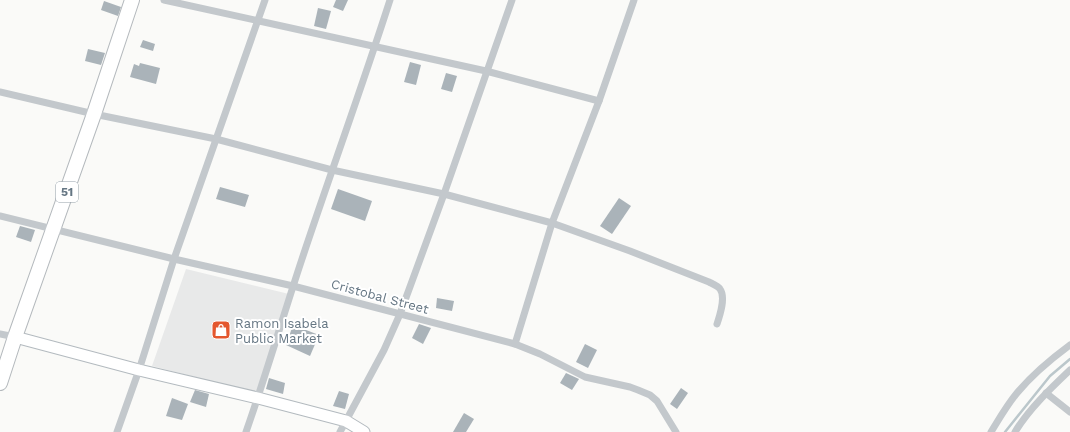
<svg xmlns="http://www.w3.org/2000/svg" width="1070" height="432" viewBox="0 0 1070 432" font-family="'Work Sans',sans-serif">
  <rect width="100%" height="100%" fill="#fafaf8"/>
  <!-- built -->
  <polygon fill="#e8e9e9" points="186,269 289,294 257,393 152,366"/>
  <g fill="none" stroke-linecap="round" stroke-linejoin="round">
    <!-- stream -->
    <polyline stroke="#bbc7cb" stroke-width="2.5" points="1005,432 1050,376 1070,359"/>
  </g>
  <!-- building -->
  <g fill="#aab3b9">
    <polygon points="336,0 348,0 343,11 333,7"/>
    <polygon points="104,1 121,7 118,16 101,10"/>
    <polygon points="318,8 331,11 326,29 314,26"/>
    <polygon points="143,40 155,44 153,51 140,47"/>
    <polygon points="88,49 105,53 101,65 85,61"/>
    <polygon points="410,62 421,65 416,85 404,82"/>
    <polygon points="140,63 160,68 156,84 130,77 134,64 139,66"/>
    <polygon points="446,73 457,76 452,92 441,89"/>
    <polygon points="220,187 249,195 245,207 216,199"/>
    <polygon points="338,189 372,201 365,221 331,209"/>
    <polygon points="619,198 631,206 612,234 600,226"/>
    <polygon points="20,226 35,230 31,242 16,237"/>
    <polygon points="437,298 454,301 452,311 436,308"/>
    <polygon points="419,324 431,328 423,344 412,338"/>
    <polygon points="293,325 319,335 310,356 286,345"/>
    <polygon points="585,344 597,350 588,368 576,362"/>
    <polygon points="566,373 579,379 572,390 560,383"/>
    <polygon points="269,378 285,383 283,394 266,389"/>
    <polygon points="681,388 688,393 677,409 670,404"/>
    <polygon points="195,390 209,394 206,407 190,402"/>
    <polygon points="339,391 349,394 345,409 333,406"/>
    <polygon points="172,398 188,404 182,420 166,416"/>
    <polygon points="464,413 474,419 466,432 453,432"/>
  </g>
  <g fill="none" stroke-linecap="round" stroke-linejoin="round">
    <defs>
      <polyline id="secondary" points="15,337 139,370 258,398 346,421 364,432"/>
      <polyline id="highway" points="0,383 15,337 94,114 132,0"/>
    </defs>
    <!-- secondary casing -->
    <use href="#secondary" stroke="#b3babf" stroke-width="13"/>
    <!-- highway casing -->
    <use href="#highway" stroke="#b4b9bd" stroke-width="16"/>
    <!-- street -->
    <g stroke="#c3c8cc" stroke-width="7">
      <polyline points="164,0 486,71 599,101"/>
      <path d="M0 92 94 114 216 139 332 170 444 194 552 223 630 251 709 282C713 284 718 286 720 289 726 297 720 315 717 324"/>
      <polyline points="0,216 174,259 293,286 515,344 540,354 585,377 630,387 638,390 650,395 657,401 676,432"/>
      <polyline points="0,334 15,337"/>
      <polyline points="515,344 552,223 599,101 634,0"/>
      <polyline points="1046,393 1070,412"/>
      <polyline points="117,432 139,370 174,259 265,0"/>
      <path d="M246 432C266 375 283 316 302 259 331 172 362 87 390 0"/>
      <polyline points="340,432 384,350 400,314 444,194 512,0"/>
      <path d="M991 432C999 419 1007 405 1017 393 1032 375 1051 359 1070 345"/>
      <path d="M1015 432C1029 409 1051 388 1070 370"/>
    </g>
    <!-- secondary -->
    <use href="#secondary" stroke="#fff" stroke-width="11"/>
    <!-- highway -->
    <use href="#highway" stroke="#fff" stroke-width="14"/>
  </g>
  <!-- icons -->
  <defs>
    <symbol id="shop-square" viewBox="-11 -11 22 22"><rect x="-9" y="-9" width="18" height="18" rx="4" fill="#e4572e" stroke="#fff"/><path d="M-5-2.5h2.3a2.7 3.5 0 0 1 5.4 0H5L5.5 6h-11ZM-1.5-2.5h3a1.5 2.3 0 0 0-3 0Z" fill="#fff"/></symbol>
  </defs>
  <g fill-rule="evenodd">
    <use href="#shop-square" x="210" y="319" width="22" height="22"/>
  </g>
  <g text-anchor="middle" stroke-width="4" stroke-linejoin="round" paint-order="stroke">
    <!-- shield labels -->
    <rect fill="#fff" stroke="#939fa8" stroke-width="1" x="56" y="182" width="22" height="20" rx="3"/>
    <g font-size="12" font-weight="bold" fill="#657683">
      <text x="67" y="196">51</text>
    </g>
    <!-- street labels -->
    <g font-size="13" fill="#657683" stroke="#fff">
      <text transform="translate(380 296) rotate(15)" y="5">Cristobal Street</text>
    </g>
    <!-- poi labels -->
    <g font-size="13" fill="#657683" stroke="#fff" text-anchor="start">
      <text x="235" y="328">Ramon Isabela<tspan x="235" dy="15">Public Market</tspan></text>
    </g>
  </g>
</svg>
